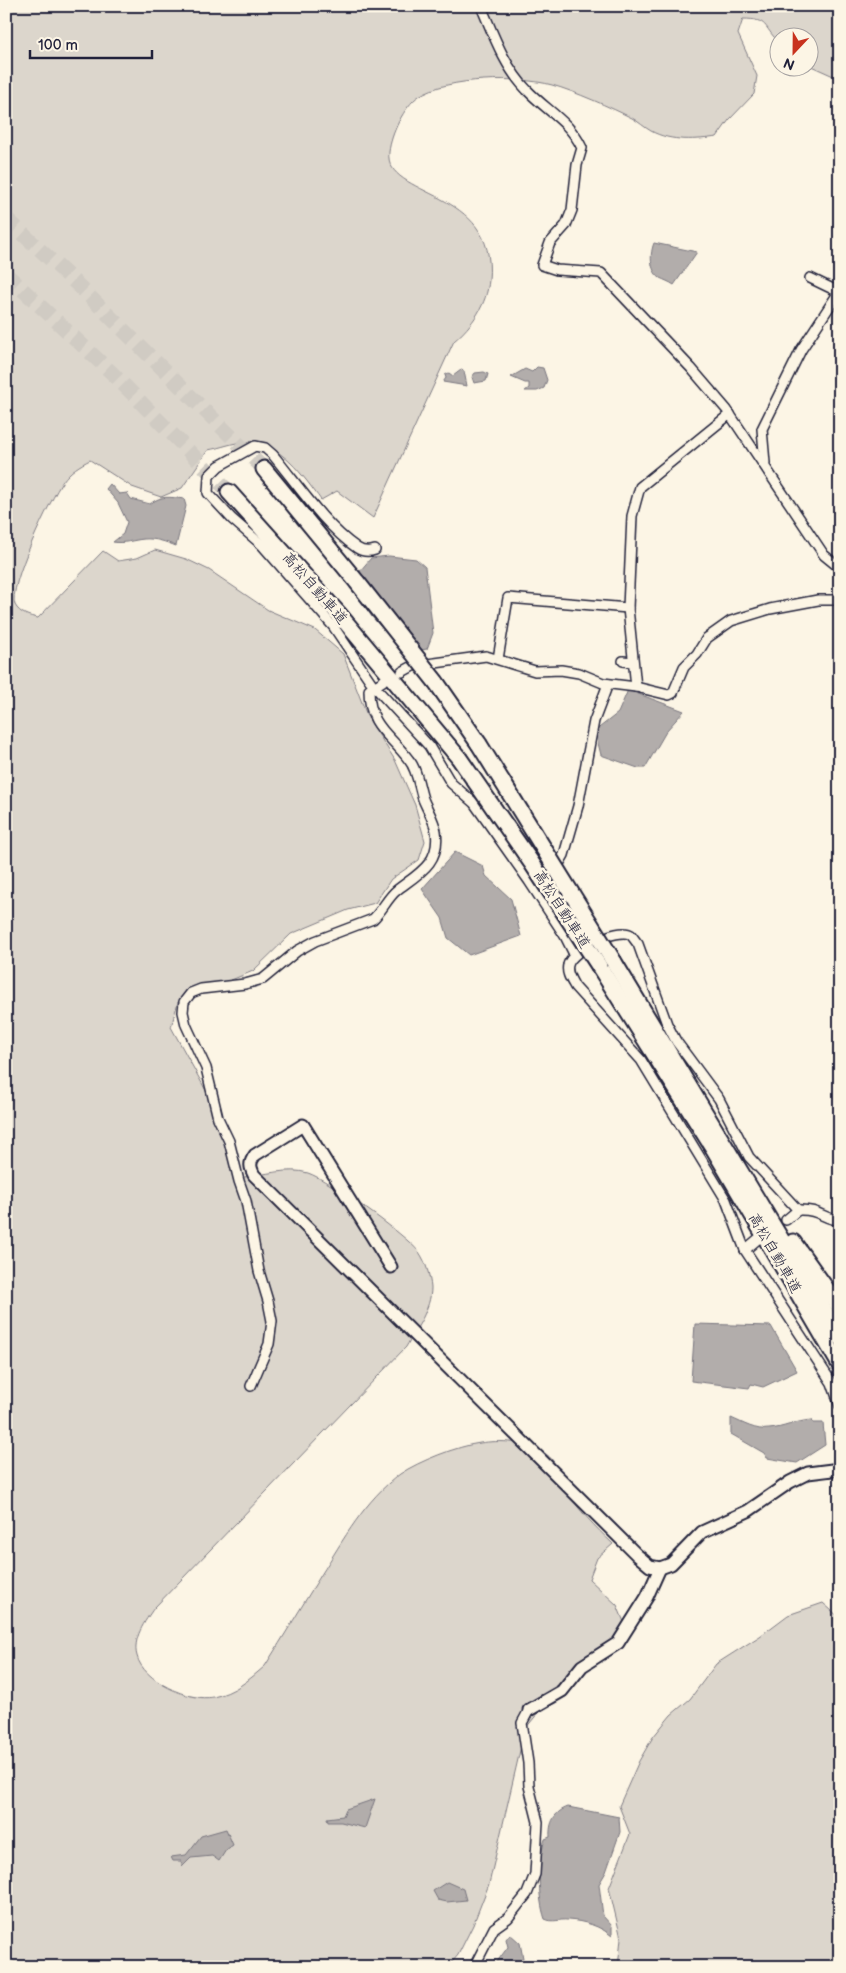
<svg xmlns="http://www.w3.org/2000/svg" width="846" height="1973" viewBox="0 0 846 1973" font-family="'Balsamiq Sans','Klee One',sans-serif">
  <rect width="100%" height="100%" fill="#fcf5e5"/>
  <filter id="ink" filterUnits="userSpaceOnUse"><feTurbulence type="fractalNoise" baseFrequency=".02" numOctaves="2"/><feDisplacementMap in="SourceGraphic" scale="10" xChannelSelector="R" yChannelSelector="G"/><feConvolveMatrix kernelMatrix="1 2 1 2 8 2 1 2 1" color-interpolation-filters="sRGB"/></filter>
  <g filter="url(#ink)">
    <!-- green -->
    <g fill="#dcd6cc" stroke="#7f7c84">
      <path d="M6 6H840V79L809 65 808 38H778V41C763 27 769 19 743 19L738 34 757 76 754 94 729 120 717 137C697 140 671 142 651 131 644 127 639 122 632 118 612 108 574 91 552 85 520 76 447 77 419 96 404 106 391 134 389 152 383 199 498 186 489 280 487 304 472 326 454 341L373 518 337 491 321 500C304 477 280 441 246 442 234 442 220 448 208 450L182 488 161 497 132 487 90 460C80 465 70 471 63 481 51 498 7 588 15 605 20 614 29 616 38 618L103 551 118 561 137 558 155 550 186 559 209 570 268 610 315 630 343 654 368 718 395 760 415 805 425 841 419 860 391 879 375 903 348 910 291 934 253 971 178 1002 171 1027 215 1107 236 1168 244 1177C264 1175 288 1167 308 1173 329 1180 406 1235 419 1252 426 1262 430 1276 431 1288 431 1309 416 1329 406 1347L154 1608C145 1621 132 1639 137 1656 143 1681 190 1702 213 1697 234 1693 249 1680 265 1666 284 1636 302 1606 321 1575 343 1540 365 1500 400 1474 419 1461 458 1446 480 1443 499 1440 527 1441 543 1452 562 1464 556 1477 565 1490 579 1510 595 1527 613 1544L597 1558 589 1579 617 1605 624 1622 605 1652 580 1662 525 1729 489 1884 473 1925 458 1955 448 1967H6Z"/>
      <polygon points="823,1603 840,1618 840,1967 618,1967 621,1938 609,1888 630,1834 619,1806 639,1761 653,1737 671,1715 690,1699 716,1664 760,1636 788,1615"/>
    </g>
    <!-- water -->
    <g fill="#b2adab" stroke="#78757e">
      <path d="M654 243 697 252 674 285C670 282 664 280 660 278 649 270 650 253 654 243Z"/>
      <polygon points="537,367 543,368 547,380 544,388 537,391 525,391 529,388 529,383 525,383 511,377 525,369 532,372"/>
      <polygon points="461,370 464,371 467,386 443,382 446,378 445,375 449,373 453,376"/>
      <polygon points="484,372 488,374 486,381 474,383 472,377 475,373"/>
      <path d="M110 484 119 494 127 493 131 499 150 504C161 495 170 497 184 499L186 506 176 546C166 542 155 538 144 539 133 540 124 544 113 542L123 534 127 522 118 503 106 489Z"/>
      <polygon points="389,556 416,559 425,567 433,633 427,649 405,653 372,617 353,589 360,571 371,558"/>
      <polygon points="628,690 684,711 667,730 645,768 638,768 601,755 595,731 618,713"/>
      <polygon points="455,852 483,866 486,876 511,899 521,936 469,955 448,938 442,918 422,889"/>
      <polygon points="695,1324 771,1326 797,1371 763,1387 751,1384 749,1388 691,1381"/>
      <path d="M731 1418C743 1423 756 1431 769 1429 784 1428 795 1421 812 1420L813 1423H823L825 1445 797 1463 767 1458 764 1453 731 1434Z"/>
      <polygon points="375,1799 365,1828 341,1822 328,1822 327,1818 343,1816 346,1809"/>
      <path d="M568 1807 619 1817 620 1832 606 1872 599 1884 603 1916 612 1926V1936C600 1926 584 1921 568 1920 559 1919 553 1923 545 1919 537 1896 538 1862 545 1839L550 1837C549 1823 554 1812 568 1807Z"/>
      <polygon points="226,1829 233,1845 226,1850 219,1861 212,1856 191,1858 182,1867 181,1861 173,1861 171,1857 186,1855 201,1836"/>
      <polygon points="447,1882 463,1889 466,1900 447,1902 438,1900 433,1891"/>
      <polygon points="510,1934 520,1943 523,1958 517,1967 493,1967 508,1947 506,1939"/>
    </g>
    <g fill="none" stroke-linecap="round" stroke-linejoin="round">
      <!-- highway-tunnel -->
      <g stroke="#d0cbc3" stroke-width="15" stroke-dasharray="15 8" stroke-linecap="butt">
        <polyline points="6,218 81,288 264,469"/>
        <polyline points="6,274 112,373 229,492"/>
      </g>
      <defs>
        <g id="street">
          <path d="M481 6C493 34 505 68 527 90 546 110 570 122 582 148L577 165 572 210 566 225 550 243 542 265 557 270 601 273 691 368 727 410 824 555 840 568"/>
          <polyline points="765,463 762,429 801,350 839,292 810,278"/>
          <path d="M375 550C369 552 363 552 357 548 324 525 298 485 273 455L265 448 255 446 219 466 209 476 208 493 232 519 262 545 333 626 373 685 429 746 451 783 474 803 529 881 565 936 574 954"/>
          <polyline points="498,659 508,598 628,608"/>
          <polyline points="623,661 633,662"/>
          <polyline points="402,672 413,666 486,656 535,671 561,670 579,673 603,683 636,687 669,695 673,693 684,667 697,654 707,638 731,621 770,609 818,600 840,600"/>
          <polyline points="636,687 628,608 632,516 640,487 730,414"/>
          <polyline points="537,877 560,862 564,855 578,806 594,721 608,684"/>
          <path d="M798 1210C821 1209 823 1220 840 1220"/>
          <path d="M786 1220 798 1210 749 1157 719 1099 676 1041 667 1024 638 944C636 942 633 937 631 935 618 926 571 951 568 965 566 973 571 980 575 987L641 1060 726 1200 745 1250 832 1383 840 1406"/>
          <polyline points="745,1250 758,1239"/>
          <path d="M251 1386 269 1344 272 1321 268 1301 259 1271 246 1201 239 1181 229 1141 218 1118 206 1068 186 1025 183 1012 184 1002 191 993 201 989 245 984 263 979 297 951 315 941 373 919C382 911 388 897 397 890 418 874 441 863 436 831 434 820 427 809 423 799 419 787 417 769 409 760 390 734 369 727 369 690L383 681"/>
          <polyline points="474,1967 494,1928 508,1918 527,1894 535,1874 538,1822 529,1786 528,1763 522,1723 529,1710"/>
        </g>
        <g id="secondary">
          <path d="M391 1267 303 1125 255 1155C249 1163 250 1167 254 1175L637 1555 650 1566 660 1568 671 1564 702 1532 748 1511 790 1482 808 1473 840 1469"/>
          <polyline points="529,1710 562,1691 582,1666 618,1643 647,1597 660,1568"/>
        </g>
        <g id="highway">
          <polyline points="264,469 357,582"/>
          <polyline points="229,492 338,613 459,758"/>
          <polyline points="436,682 479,744"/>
          <polyline points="614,962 840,1337"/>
          <polyline points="599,966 712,1146 840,1365"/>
          <polyline points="793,1242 840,1308"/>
        </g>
      </defs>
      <!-- street casing -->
      <use href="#street" stroke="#22223b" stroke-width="12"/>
      <!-- secondary casing -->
      <use href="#secondary" stroke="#22223b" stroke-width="15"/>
      <!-- highway casing -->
      <use href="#highway" stroke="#22223b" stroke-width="19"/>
      <!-- street -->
      <use href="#street" stroke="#fcf5e5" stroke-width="9"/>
      <!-- secondary -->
      <use href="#secondary" stroke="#fcf5e5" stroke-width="11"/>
      <!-- highway -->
      <use href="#highway" stroke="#fcf5e5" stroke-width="15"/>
      <defs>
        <g id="highway-bridge">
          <polyline points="357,582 436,682"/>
          <polyline points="479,744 614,962"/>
          <polyline points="459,758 531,862 599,966"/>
        </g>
      </defs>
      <!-- highway-bridge casing -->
      <use href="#highway-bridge" stroke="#22223b" stroke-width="19" stroke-linecap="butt"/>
      <!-- highway-bridge -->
      <use href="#highway-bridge" stroke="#fcf5e5" stroke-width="15"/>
    </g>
  </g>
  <g text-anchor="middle" stroke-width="5" stroke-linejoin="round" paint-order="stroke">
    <!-- street labels -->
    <g font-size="15" fill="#22223b" stroke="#fcf5e5">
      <text transform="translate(315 588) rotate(49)" y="5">高松自動車道</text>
      <text transform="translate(562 909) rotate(57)" y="5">高松自動車道</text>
      <text transform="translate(775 1253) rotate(60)" y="5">高松自動車道</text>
    </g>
  </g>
  <!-- margin -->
  <rect width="846" height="1973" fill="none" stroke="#fcf5e5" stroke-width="25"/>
  <rect x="12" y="12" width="821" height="1948" fill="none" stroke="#22223b" stroke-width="2" filter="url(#ink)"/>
  <!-- north arrow -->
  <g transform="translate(794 52) rotate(202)"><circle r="24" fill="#fcf5e5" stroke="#a5a1a1"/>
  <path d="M0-4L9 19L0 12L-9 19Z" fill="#c8321e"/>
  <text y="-8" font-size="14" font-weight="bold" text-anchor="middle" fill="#22223b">N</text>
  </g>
  <!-- scale -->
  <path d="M30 50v8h122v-8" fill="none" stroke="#22223b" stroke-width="2.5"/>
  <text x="38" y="50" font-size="15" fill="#22223b" stroke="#fcf5e5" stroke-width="4" paint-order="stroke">100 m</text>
</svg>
